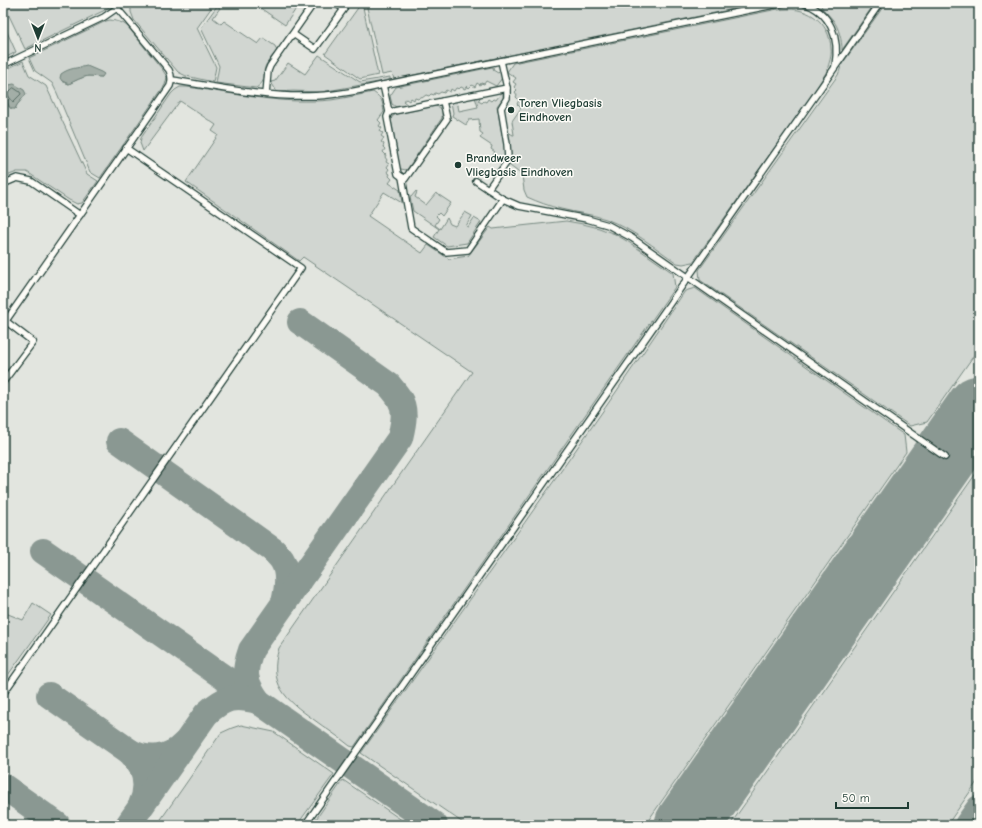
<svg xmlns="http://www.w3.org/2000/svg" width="982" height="828" viewBox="0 0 982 828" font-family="'Comic Neue',sans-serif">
  <rect width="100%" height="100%" fill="#f4f4ef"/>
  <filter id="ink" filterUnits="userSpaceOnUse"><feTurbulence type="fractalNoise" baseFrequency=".025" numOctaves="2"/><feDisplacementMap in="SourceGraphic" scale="8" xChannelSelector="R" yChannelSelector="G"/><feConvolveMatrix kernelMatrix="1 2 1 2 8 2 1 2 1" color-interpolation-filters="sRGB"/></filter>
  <g filter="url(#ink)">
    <!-- built -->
    <rect fill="#e2e5df" x="3" y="3" width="976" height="822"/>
    <!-- green -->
    <g fill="#d1d6d1" stroke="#788a82" fill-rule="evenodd">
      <polygon points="3,3 115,3 103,11 25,49"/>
      <polygon points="131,3 214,4 197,28 216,67 213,82 186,76 178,72 134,20 131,12"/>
      <polygon points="253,3 300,3 285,25"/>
      <polygon points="357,3 362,3 378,75 360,79 325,54 360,5"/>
      <polygon points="366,3 763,3 394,79 392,73 382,75"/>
      <path d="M821 3H875L842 50C842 41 839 28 833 20 829 15 824 11 821 6Z"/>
      <polygon points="886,3 979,3 979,28 976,32 979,34 979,348 927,422 910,426 700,280 699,270 838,75 842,64"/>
      <path d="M217 6 220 8 213 18 221 24 224 21 258 44 263 38 275 46 277 51C273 55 269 60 266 65 261 75 269 79 256 88L216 83 219 66 201 28Z"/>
      <path d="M778 9V10C805 5 830 20 831 49 832 56 829 63 827 70V71L813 94 693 262 683 264 677 263C654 247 632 229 606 219 592 214 576 213 561 209 549 206 538 202 527 197L524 190 522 175 510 166 509 164 511 155 508 132 513 135H514L512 121 521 108 517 104 519 100 516 97 517 95 515 92 517 90 514 87 516 84 513 82 516 78 507 72 513 63Z"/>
      <path d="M110 20C117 21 123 22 128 27L162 69 167 77 165 85 100 178 90 172 57 93 52 83 35 71 29 58 106 21ZM84 67H87L102 77C98 77 93 76 88 76 82 77 74 81 69 84L62 81Z"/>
      <polygon points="3,23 16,52 3,59"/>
      <polygon points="319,55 360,82 390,77 390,80 321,92 293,91 277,92 271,82 275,81 288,63 305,74"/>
      <polygon points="23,61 29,75 46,86 87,174 98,181 82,203 77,204 69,200 27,172 17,172 4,177 3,176 3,95 9,107 15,109 17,105 22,99 9,85 3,91 3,71"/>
      <polygon points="492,67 494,68 493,70 498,73 500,71 501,72 502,78 496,86 486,81 484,84 481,83 480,85 477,83 475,87 472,85 469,88 467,86 465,89 461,87 459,89 456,88 454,91 451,89 450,92 446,90 444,93 441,92 438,94 435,93 434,95 431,94 429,96 426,95 422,98 420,97 418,99 415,98 414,100 411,98 409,101 406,99 403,101 408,105 396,107 392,104 390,96 396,87"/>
      <path d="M180 87H187C233 93 284 105 331 100 345 98 359 95 373 92 383 99 382 101 384 112L378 120 381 123 379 126 382 128 380 131 383 133 381 136 384 138 381 142 384 144 383 147 385 149 383 152 386 155 385 157 387 160 386 162 389 164 387 167 389 169 387 172 390 174 389 176 392 179 389 183 400 190 402 203 384 192 368 216 422 253 428 245 449 259 468 256 490 227 493 229 566 221 583 224 599 228 615 234 630 243 673 273 675 287 574 431 354 747 350 746C338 736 325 728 313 719 285 699 268 684 279 648L472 372 303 257 299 261 186 182 218 135 212 131 216 125 180 101 143 151 140 143 141 138 171 94 175 90Z"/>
      <polygon points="502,92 503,92 503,98 497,106 505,151 505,160 502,161 493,155 495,152 491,149 492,146 480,138 483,134 480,132 479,119 469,120 466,125 452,116 453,113 451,102 457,101 459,111 478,107 475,97 481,96 478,101 482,103 484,101 486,102 488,99 491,101 493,99 496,100"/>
      <polygon points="435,106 439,107 442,109 442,118 408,168 406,170 401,169 400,168 391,120 392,117 396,114"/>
      <polygon points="416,191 417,192 415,197 426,205 436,193 451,203 442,216 439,213 436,216 439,219 435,225 440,229 447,218 450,224 455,226 465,212 472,216 466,226 468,227 474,218 481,222 467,243 447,246 434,237 439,229 413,211 410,197 411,197"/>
      <path d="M695 288 904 435 906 452 645 825H466L361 753C470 599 580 447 685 291Z"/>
      <polygon points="979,469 979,779 947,825 730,825"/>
      <polygon points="33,603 51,615 3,682 3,612 23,620"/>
      <polygon points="241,725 274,732 334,774 297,825 157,825 221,733 232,728"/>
      <polygon points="343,780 409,825 312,825"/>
    </g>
    <!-- water -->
    <g fill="#a3aea7" stroke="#6e8179">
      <path d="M87 66 101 72 104 74 102 77C98 77 93 76 88 76 83 77 74 81 69 84L62 81 60 78 61 74C69 68 77 68 87 66Z"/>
      <polygon points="14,84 24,90 26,94 17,105 15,109 11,109 3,96 3,91 9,85"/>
    </g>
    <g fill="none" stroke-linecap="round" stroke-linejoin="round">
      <!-- shore -->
      <polygon stroke="#546a62" stroke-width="1" points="14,88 20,92 21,94 13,102 7,94 12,89"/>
      <!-- taxiway -->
      <g stroke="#8a9892" stroke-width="26">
        <path d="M119 441 273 550C276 553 280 557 282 560 290 573 287 589 284 603"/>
        <polyline points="43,551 435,825"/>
        <polyline points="49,695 129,751"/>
        <path d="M258 701C244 681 243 673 251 650L400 438C403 425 407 410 399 398 396 393 392 389 389 385L300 322"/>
        <polyline points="3,786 58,825"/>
        <path d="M141 805C150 785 145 766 129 751 147 761 169 760 184 744"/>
        <path d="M128 825 206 714C224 697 234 695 258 701"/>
        <polyline points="967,825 979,808"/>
      </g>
      <!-- runway -->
      <polyline stroke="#8a9892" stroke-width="65" points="687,825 979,408"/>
      <defs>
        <g id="lane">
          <path d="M803 3C831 12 840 38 835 66"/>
          <polyline points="293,34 315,49 344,9 335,3"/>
          <polyline points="3,65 104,17 117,8 122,3"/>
          <path d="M172 80C217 87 262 97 308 96 334 96 358 91 383 85L783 3"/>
          <polyline points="383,85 389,112 507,88 501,61"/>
          <polyline points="266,94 268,71 270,66 314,3"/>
          <polyline points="389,112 387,117 398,174 405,179 447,119 443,101"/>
          <polyline points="402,177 411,228 446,252 468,250 503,199"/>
          <polyline points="476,181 503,199 519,206 587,219 608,225 632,238 945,457"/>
          <polyline points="3,184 17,178 31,181 80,215"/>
          <polyline points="488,189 507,162 508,158 507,144 501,108 507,98 507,88"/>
          <path d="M3 325 170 86C172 80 172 76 169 70L117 8"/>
          <polyline points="3,382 33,342 3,319"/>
          <polyline points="3,694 301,268 126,148"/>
          <polyline points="305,825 880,3"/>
        </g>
      </defs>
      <!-- lane casing -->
      <use href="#lane" stroke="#1f3d34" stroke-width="8"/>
      <!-- lane -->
      <use href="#lane" stroke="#fdfcf7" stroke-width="5.5"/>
    </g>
  </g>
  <!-- markers -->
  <g fill="#1f3d34" stroke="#fdfcf7" stroke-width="1.5">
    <circle cx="511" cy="110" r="4"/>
    <circle cx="458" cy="165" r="4"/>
  </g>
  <g text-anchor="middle" stroke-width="3" stroke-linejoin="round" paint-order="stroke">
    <!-- poi labels -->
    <g font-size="12" font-weight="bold" fill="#1f3d34" stroke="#fdfcf7" text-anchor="start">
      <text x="519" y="107">Toren Vliegbasis<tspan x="519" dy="14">Eindhoven</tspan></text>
      <text x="466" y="162">Brandweer<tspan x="466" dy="14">Vliegbasis Eindhoven</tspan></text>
    </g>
  </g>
  <!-- margin -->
  <rect width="982" height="828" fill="none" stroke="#fdfcf7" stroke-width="16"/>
  <rect x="8" y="8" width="966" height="812" fill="none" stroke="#1f3d34" stroke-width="1.5" filter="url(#ink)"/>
  <!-- north arrow -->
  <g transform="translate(38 38) rotate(180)" stroke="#fdfcf7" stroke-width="3" paint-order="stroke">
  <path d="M0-3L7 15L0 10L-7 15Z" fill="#1f3d34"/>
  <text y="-6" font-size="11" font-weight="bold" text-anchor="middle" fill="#1f3d34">N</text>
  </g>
  <!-- scale -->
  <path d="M836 802v6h72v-6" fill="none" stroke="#1f3d34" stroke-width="2"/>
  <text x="842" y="802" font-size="12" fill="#1f3d34" stroke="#fdfcf7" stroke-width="3" paint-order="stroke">50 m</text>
</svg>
